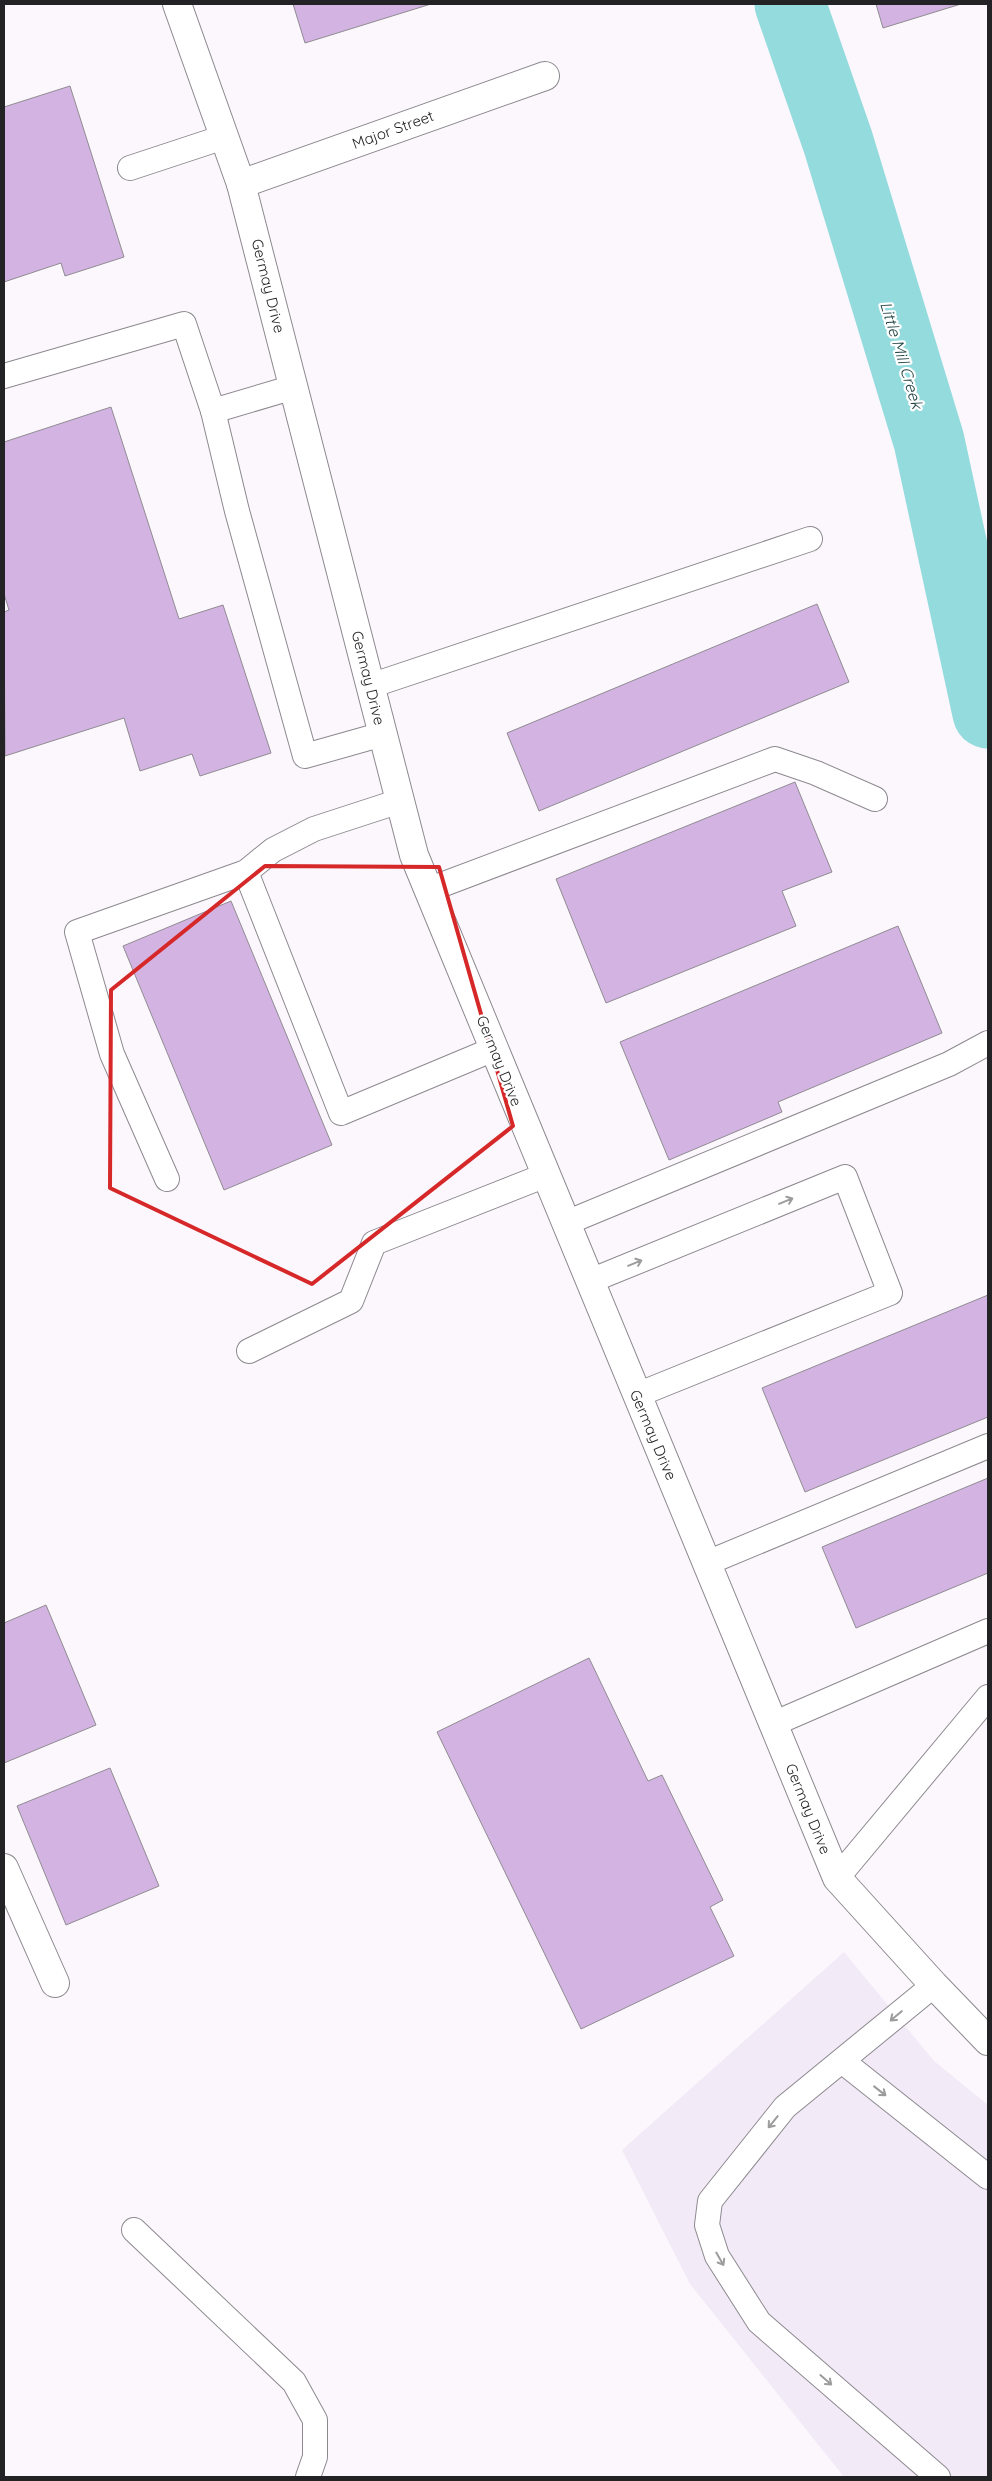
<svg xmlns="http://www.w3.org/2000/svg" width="992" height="2481" viewBox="0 0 992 2481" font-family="Quicksand,sans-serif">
  <rect width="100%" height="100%" fill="#fbf7fd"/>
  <!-- built -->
  <polygon fill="#f2eaf7" points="844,1952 934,2061 988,2105 988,2477 844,2477 690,2284 622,2150"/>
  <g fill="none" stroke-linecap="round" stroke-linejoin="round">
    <!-- river -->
    <polyline stroke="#94dbde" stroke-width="71" points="790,4 838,142 929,441 988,713"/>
  </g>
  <!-- building -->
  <g fill="#d2b3e1" stroke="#908c92">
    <polygon points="293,4 431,4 305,43"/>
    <polygon points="876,4 961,4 883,28"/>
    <polygon points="70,86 124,257 65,276 61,263 4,282 4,107"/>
    <polygon points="111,407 179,619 223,605 271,753 200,776 192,754 140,771 124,718 5,756 4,612 9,610 4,594 4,442"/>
    <polygon points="817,604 849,682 539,811 507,733"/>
    <polygon points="795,782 832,872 782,891 796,926 606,1003 556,879"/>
    <polygon points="231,901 332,1145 224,1190 123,946"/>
    <polygon points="898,926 942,1033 778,1102 782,1112 669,1160 620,1042"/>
    <polygon points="988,1295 988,1417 805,1492 762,1388"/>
    <polygon points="988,1478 988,1573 856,1628 822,1547"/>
    <polygon points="46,1605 96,1725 4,1763 4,1623"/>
    <polygon points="589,1658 648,1781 662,1775 723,1900 710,1907 734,1956 581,2029 437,1732"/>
    <polygon points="110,1768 159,1886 66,1925 17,1806"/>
  </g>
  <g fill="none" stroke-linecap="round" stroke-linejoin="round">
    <defs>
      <g id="lane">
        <polyline points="130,168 224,137"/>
        <polyline points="4,376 184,324 213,411 294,387"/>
        <polyline points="213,411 237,511 305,756 383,734"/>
        <polyline points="370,686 810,539"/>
        <polyline points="246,872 341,1113 494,1049"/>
        <polyline points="428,890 775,759 816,773 875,799"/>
        <polyline points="167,1179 112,1054 77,932 246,872 273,850 314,829 400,801"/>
        <polyline points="566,1223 949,1064 988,1043"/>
        <polyline points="590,1281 845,1177 890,1293 637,1395"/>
        <polyline points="249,1351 351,1301 374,1243 546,1175"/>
        <polyline points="707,1563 988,1446"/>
        <polyline points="773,1724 988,1631"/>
        <polyline points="837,1878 988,1697"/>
        <polyline points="934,1985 785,2107 710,2201 707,2225 717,2256 759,2322 938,2477"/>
        <polyline points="842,2061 988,2177"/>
        <polyline points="134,2230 294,2382 315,2420 315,2457 308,2477"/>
      </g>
      <g id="street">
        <polyline points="177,4 241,184 414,855 837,1878 934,1985 988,2041"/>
        <polyline points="241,184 545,76"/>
        <polyline points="4,1868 55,1983"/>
      </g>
    </defs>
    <!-- lane casing -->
    <use href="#lane" stroke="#8d898f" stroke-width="26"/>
    <!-- street casing -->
    <use href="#street" stroke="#8d898f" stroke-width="30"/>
    <!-- lane -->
    <use href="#lane" stroke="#fff" stroke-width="24"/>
    <!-- street -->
    <use href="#street" stroke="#fff" stroke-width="28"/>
  </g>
  <!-- one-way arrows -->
  <defs><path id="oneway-shaft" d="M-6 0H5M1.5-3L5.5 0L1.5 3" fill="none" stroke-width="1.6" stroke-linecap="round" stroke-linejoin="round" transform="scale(1.25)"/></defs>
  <g stroke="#9c9c9c">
    <use href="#oneway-shaft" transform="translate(786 1201) rotate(-22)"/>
    <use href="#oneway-shaft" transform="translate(635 1263) rotate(-22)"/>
    <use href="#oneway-shaft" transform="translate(896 2016) rotate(140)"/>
    <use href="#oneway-shaft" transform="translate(880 2091) rotate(38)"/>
    <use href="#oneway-shaft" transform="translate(773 2122) rotate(129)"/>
    <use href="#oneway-shaft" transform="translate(720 2259) rotate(60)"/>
    <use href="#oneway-shaft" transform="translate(826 2380) rotate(41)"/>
  </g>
  <!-- marked area -->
  <path fill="none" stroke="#d62828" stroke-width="4" stroke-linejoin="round" d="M265 866 439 867 513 1126 312 1284 110 1188 111 990Z"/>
  <g text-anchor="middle" stroke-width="4.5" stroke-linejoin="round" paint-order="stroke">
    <!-- street labels -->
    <g font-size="15" fill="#232224" stroke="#fff">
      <text transform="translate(393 130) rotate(-20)" y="5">Major Street</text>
      <text transform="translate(268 286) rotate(76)" y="5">Germay Drive</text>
      <text transform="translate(368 678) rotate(76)" y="5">Germay Drive</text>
      <text transform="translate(499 1061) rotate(68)" y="5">Germay Drive</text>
      <text transform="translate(653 1435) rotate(67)" y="5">Germay Drive</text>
      <text transform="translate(808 1809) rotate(68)" y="5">Germay Drive</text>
    </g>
    <!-- water labels -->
    <g font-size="16" font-style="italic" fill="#1b3e3f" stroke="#fff">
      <text transform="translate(902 355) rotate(73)" y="6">Little Mill Creek</text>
    </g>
  </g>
  <!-- border -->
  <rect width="992" height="2481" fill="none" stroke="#232224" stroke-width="10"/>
</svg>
